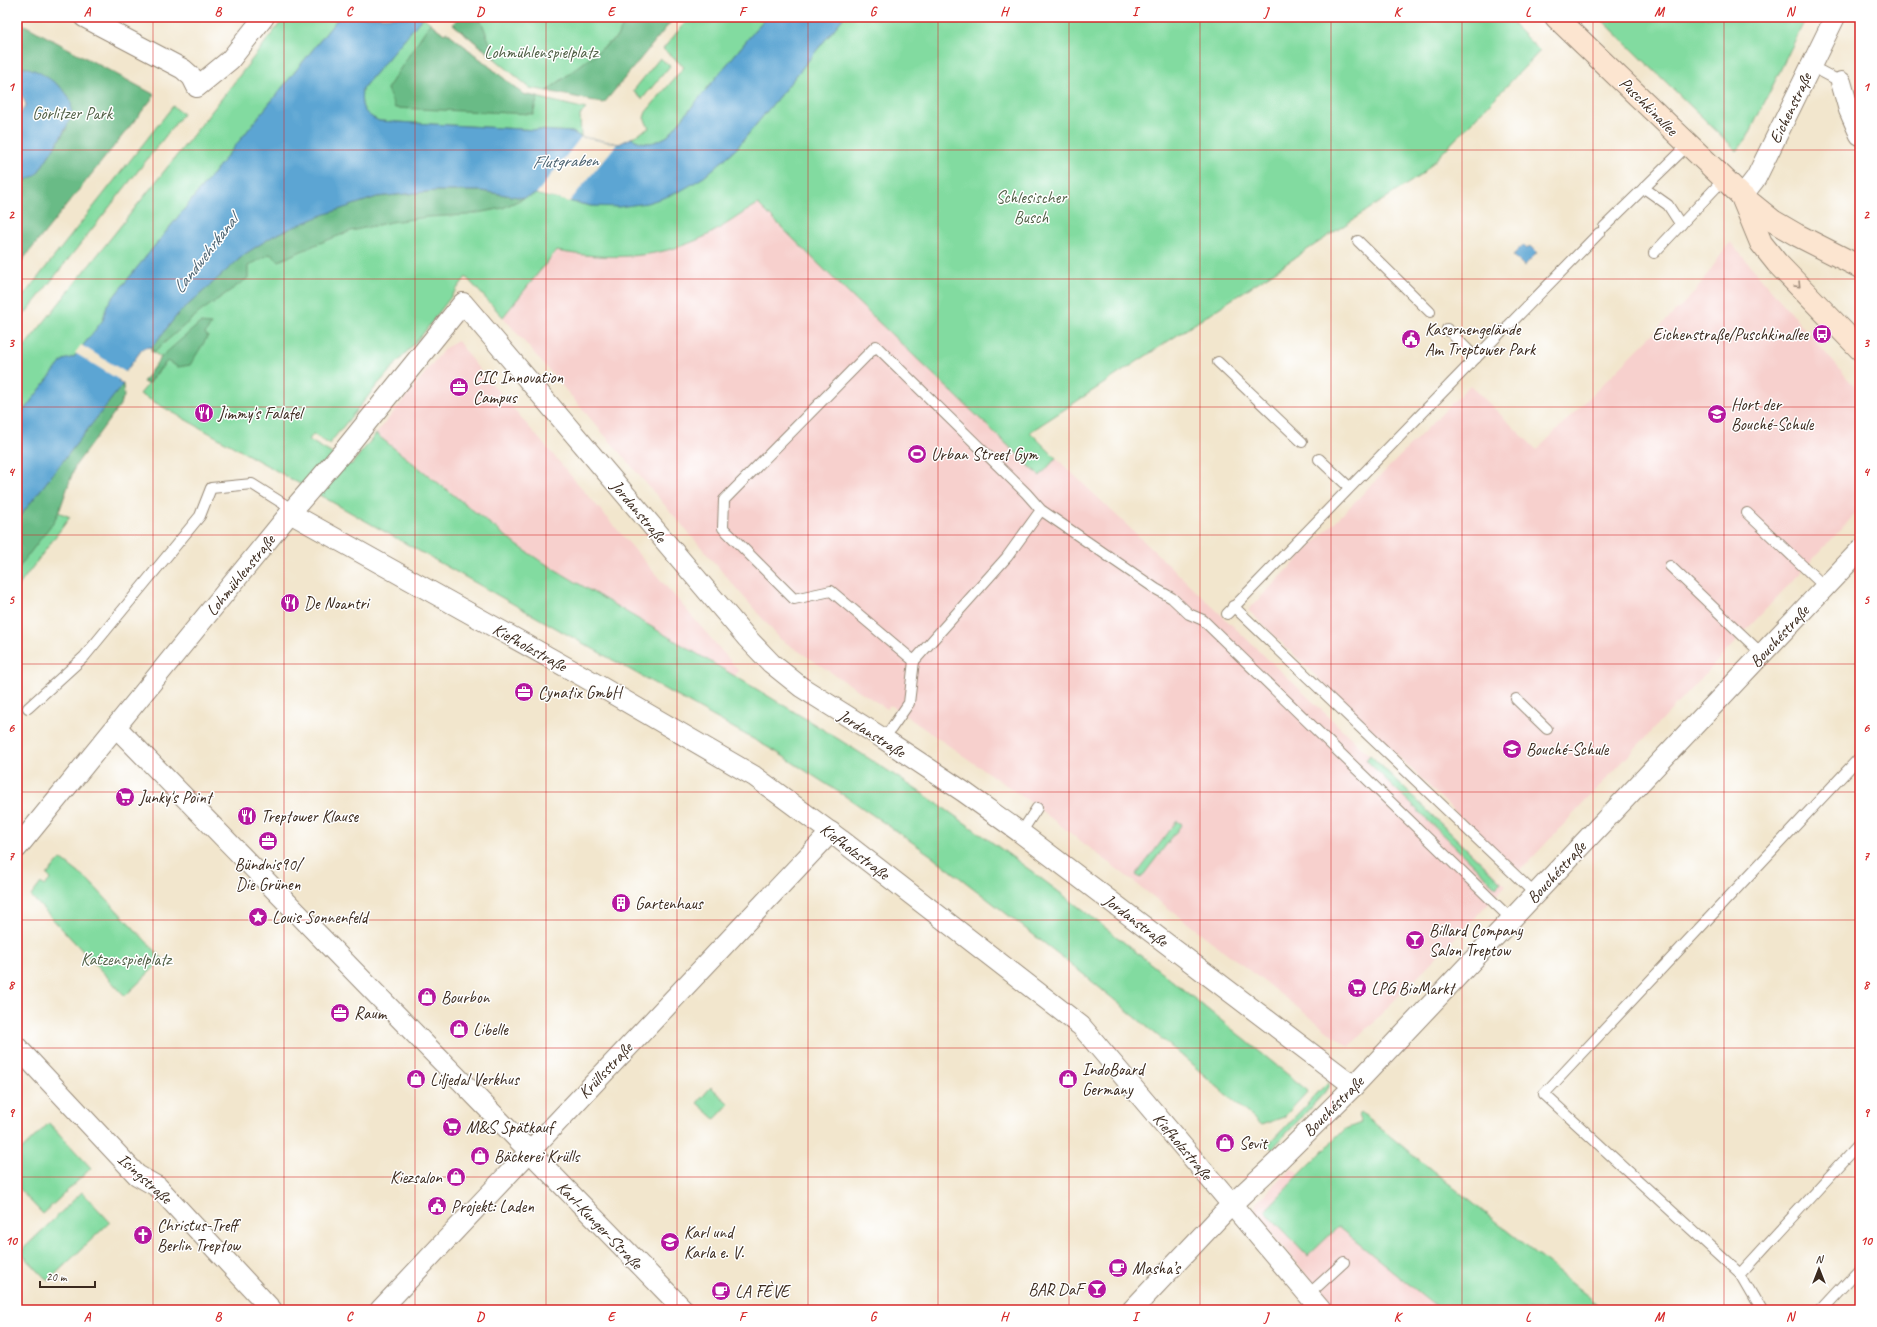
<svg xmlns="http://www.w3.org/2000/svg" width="1877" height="1327" viewBox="0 0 1877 1327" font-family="Caveat,sans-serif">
  <rect width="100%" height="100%" fill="#fff"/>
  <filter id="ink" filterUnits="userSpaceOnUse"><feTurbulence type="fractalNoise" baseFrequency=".025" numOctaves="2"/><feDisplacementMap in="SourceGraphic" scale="8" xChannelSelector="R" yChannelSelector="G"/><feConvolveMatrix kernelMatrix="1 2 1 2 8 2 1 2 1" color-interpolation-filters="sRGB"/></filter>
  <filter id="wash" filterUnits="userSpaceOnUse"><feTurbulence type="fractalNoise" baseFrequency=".012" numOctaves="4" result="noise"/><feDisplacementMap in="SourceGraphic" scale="16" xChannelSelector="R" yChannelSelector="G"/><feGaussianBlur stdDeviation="0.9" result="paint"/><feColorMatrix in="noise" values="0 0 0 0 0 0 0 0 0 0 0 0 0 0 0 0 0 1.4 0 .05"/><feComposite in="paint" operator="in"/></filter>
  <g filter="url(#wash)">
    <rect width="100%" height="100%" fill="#f2e6cd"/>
    <!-- built -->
    <g fill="#f7d0cd">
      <polygon points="758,204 846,291 1040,476 1056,458 1506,885 1349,1047 1026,799 890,705 887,709 780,639 503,317 556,251 588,256 705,236"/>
      <polygon points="1730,242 1860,393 1860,509 1518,873 1248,610 1470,385 1537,450 1695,292"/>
      <polygon points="458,341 474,363 739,671 734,676 610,604 517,545 376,434 445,348"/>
      <polygon points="1291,1168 1468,1310 1337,1310 1255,1214 1255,1208 1257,1203"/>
    </g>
    <!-- green -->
    <g fill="#82dba0" stroke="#5e825f">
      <polygon points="285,17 339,17 107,305 103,320 74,357 63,360 17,419 17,356 201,125"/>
      <path d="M423 17 444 34 447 32 523 94 586 109 580 115 581 137 572 132 379 121C363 113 360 108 362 89Z"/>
      <polygon points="459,17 643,17 547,91 530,88 453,24"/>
      <path d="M690 17H717L722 21 725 17H766L668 136C652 144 648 146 631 138L649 128 644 118 646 112 684 67 663 49Z"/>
      <path d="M844 17H1506L1540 51 1421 175 1030 432 1056 458 1040 476 846 291 758 204C740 214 724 227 706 236 656 260 608 260 556 251L503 317 466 277 422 335 378 384 329 444 313 434 309 440 351 465 376 434 517 545 536 558C669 639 806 714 935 802 1065 891 1186 992 1308 1091L1284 1117 1261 1125 1180 1054 1066 960 932 856 851 800 778 753 140 394 167 361 151 351 152 347 178 314 245 254 322 215 377 197 524 198 536 194 591 206 704 177 736 149Z"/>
      <polygon points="1599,17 1801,17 1805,20 1747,138 1737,151"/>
      <polygon points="660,58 670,66 642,99 633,91"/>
      <polygon points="173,106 183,114 17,324 17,304"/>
      <polygon points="32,501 70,517 17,588 17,520"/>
      <polygon points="1370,755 1501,882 1496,887 1366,760"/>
      <polygon points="1177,821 1182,824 1141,878 1136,875"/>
      <polygon points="61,859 89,881 163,959 125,996 31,896 41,883 44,886 51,879 47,875"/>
      <polygon points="1328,1082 1328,1087 1324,1093 1272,1149 1268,1145"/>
      <polygon points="711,1087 729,1104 715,1119 697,1103"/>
      <polygon points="1361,1112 1370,1120 1605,1310 1441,1310 1338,1227 1308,1256 1265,1211 1299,1175 1345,1129 1361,1123 1358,1115"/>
      <polygon points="49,1123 91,1168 43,1214 17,1187 17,1154"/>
      <polygon points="82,1192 110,1222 48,1281 20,1252"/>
    </g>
    <!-- forest -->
    <g fill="#69bb86" stroke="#527252">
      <polygon points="459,17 477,17 482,23 496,59 453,24"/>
      <polygon points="627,17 675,17 604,103 547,91 617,37"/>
      <polygon points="17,21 155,95 17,267 17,182 37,174 67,128 24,67 17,66"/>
      <polygon points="430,23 444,34 447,32 523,94 538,97 533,114 395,108 387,89"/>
      <polygon points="436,191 481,191 524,198 503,208 467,215 427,217 391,222 351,231 315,245 279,261 270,254 248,266 248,278 200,312 155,351 151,351 152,347 178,314 245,254 275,235 322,215 377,197"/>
      <polygon points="200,323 211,324 205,334 208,336 190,365 178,367 167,361 147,384 143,382 161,357"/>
      <polygon points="123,384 124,397 121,401 120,405 75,466 60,509 54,521 17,570 17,520"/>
    </g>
    <!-- water -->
    <g fill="#5ca5d3" stroke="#4c6878">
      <path d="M339 17H423L362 89C360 108 363 113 379 121L572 132 581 137 619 144 631 138C648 146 652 144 668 136L766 17H844L736 149 704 177 684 189 666 197 647 203 619 207 591 206 536 194 524 198 481 191H436L377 197 323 215 275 235 245 254 178 314 152 347 143 348 118 382 123 384 17 520V419L63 360 74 357 103 320 107 305Z"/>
      <path d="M17 66C31 67 42 73 54 82 82 102 72 119 57 143 50 153 44 164 37 174 31 178 25 182 17 182V115L21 113 26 105 23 97 17 92Z"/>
      <polygon points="1523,245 1527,249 1530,246 1537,253 1524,266 1513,255"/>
    </g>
    <!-- pier -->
    <g fill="#f2e6cd">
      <polygon points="581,137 617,144 569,202 536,194"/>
      <polygon points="81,345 127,373 121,381 75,353"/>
    </g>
  </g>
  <g filter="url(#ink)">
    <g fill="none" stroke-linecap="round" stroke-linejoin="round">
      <defs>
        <g id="lane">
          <polyline points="1811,66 1841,82"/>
          <polyline points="1644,188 1668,205 1681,225"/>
          <polyline points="1604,227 1688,145"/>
          <polyline points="1358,241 1430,312"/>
          <polyline points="1654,253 1724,179"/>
          <polyline points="1509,325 1599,233"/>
          <polyline points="1447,329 1476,358"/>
          <polyline points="1218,362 1302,442"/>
          <polyline points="1319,459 1349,487"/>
          <polyline points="1041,510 1026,493 876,346 724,500 723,528 794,599 831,591 914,661 1007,557 1041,510 1156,589 1172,598 1189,614 1203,620 1511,919"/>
          <polyline points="1747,513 1825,587"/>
          <polyline points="1670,566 1762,654"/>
          <polyline points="1233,606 1535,894"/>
          <polyline points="1227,614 1503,330"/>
          <polyline points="1516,699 1547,729"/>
          <polyline points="28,708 84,657 200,516 211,488 252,484 287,506 290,513"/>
          <polyline points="884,739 909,703 914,661"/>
          <polyline points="1021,833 1037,808"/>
          <polyline points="1740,1274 1544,1094 1860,757"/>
          <polyline points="1308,1295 1344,1262"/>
          <polyline points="1761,1310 1740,1274 1860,1143"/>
          <polyline points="1822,1310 1860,1269"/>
        </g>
        <g id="street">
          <polyline points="84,17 183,69 192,77 197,87 230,60 264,17"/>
          <polyline points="1841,82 1849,110 1860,135"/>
          <polyline points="1742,196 1756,178 1835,17"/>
          <polyline points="290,513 584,677 754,776 841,840 1081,1026 1321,1310"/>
          <polyline points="116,727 684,1310"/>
          <polyline points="17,848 290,513 342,453 463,303 747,638 771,663 801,687 884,739 964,792 1021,833 1354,1086"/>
          <polyline points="17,1047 137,1175 158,1187 272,1310"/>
          <polyline points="380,1310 831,832"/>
          <polyline points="1132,1310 1231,1205 1278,1161 1354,1086 1860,550"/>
        </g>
        <g id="secondary">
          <polyline points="1556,17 1742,196 1773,221 1797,235 1860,267"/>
          <polyline points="1742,197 1761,243 1777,263 1860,349"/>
        </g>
      </defs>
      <!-- lane casing -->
      <use href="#lane" stroke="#968876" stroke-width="12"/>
      <!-- street casing -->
      <use href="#street" stroke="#968876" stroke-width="22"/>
      <!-- secondary casing -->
      <use href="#secondary" stroke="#968876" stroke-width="24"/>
      <!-- lane -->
      <use href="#lane" stroke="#fff" stroke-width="10"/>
      <!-- street -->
      <use href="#street" stroke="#fff" stroke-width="20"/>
      <!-- secondary -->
      <use href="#secondary" stroke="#fce5d0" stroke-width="22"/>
    </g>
    <!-- one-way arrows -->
    <defs><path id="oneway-chevron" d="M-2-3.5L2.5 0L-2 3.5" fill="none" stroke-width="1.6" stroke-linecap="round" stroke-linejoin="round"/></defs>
    <use stroke="#9c8877" href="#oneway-chevron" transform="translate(1798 285) rotate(46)"/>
  </g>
  <!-- grid -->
  <path fill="none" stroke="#d62828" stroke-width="1" stroke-opacity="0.55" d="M153 17V1310M284 17V1310M415 17V1310M546 17V1310M677 17V1310M808 17V1310M938 17V1310M1069 17V1310M1200 17V1310M1331 17V1310M1462 17V1310M1593 17V1310M1724 17V1310M17 150H1860M17 279H1860M17 407H1860M17 535H1860M17 664H1860M17 792H1860M17 920H1860M17 1048H1860M17 1177H1860"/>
  <!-- icons -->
  <defs>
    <symbol id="bus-disc" viewBox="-11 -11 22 22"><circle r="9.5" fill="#b5179e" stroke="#fff"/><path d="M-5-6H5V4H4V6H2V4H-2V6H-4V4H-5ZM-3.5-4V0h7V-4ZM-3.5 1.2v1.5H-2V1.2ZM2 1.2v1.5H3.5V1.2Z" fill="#fff"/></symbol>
    <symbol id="civic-disc" viewBox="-11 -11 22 22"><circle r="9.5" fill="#b5179e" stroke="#fff"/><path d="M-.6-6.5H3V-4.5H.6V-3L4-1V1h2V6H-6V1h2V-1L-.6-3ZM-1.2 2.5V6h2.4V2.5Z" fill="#fff"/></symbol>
    <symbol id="office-disc" viewBox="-11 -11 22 22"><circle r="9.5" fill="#b5179e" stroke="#fff"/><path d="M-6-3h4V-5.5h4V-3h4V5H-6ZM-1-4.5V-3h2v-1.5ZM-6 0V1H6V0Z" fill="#fff"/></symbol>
    <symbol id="restaurant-disc" viewBox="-11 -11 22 22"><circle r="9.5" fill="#b5179e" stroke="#fff"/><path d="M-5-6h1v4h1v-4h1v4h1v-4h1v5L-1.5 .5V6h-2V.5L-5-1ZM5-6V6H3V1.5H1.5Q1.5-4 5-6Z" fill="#fff"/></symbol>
    <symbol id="school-disc" viewBox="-11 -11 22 22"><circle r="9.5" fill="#b5179e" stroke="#fff"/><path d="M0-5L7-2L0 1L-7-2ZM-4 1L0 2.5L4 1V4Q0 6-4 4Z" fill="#fff"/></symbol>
    <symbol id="stadium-disc" viewBox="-11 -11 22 22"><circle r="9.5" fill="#b5179e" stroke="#fff"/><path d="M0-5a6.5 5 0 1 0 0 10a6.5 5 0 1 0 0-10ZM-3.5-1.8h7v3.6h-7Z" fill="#fff"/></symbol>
    <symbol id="supermarket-disc" viewBox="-11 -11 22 22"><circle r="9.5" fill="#b5179e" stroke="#fff"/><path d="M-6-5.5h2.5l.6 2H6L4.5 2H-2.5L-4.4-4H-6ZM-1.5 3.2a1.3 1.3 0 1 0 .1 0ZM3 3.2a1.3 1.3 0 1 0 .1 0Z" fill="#fff"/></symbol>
    <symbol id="building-disc" viewBox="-11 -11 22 22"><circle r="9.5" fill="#b5179e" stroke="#fff"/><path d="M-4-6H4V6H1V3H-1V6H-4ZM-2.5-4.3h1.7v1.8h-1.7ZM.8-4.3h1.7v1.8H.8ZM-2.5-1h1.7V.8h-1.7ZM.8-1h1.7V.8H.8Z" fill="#fff"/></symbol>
    <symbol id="sight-disc" viewBox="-11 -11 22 22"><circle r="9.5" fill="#b5179e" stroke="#fff"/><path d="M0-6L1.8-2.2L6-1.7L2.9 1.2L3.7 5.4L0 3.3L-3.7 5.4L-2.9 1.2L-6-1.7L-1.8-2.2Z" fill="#fff"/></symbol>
    <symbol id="bar-disc" viewBox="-11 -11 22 22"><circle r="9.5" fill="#b5179e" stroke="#fff"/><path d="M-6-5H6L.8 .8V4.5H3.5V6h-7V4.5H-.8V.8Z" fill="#fff"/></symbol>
    <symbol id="shop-disc" viewBox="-11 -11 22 22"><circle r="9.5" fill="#b5179e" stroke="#fff"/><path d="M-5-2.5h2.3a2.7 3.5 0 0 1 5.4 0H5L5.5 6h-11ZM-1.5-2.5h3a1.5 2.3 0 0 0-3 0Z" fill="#fff"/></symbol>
    <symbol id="church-disc" viewBox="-11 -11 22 22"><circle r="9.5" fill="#b5179e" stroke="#fff"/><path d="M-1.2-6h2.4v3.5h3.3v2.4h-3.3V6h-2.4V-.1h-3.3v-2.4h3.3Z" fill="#fff"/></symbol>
    <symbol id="cafe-disc" viewBox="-11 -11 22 22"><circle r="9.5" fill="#b5179e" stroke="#fff"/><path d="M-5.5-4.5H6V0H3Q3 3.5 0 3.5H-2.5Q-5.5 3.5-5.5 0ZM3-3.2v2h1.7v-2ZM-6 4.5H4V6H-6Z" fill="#fff"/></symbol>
  </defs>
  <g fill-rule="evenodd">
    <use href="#bus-disc" x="1811" y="323" width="22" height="22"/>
    <use href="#civic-disc" x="1400" y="328" width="22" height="22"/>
    <use href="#office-disc" x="448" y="376" width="22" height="22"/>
    <use href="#restaurant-disc" x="193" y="402" width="22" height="22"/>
    <use href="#school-disc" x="1706" y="403" width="22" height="22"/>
    <use href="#stadium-disc" x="906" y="443" width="22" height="22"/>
    <use href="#restaurant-disc" x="279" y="592" width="22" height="22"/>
    <use href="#office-disc" x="513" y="681" width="22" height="22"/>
    <use href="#school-disc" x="1501" y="738" width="22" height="22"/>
    <use href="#supermarket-disc" x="114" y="786" width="22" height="22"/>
    <use href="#restaurant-disc" x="236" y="805" width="22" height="22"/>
    <use href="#office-disc" x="257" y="830" width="22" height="22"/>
    <use href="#building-disc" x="610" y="892" width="22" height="22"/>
    <use href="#sight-disc" x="247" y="906" width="22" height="22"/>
    <use href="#bar-disc" x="1404" y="929" width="22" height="22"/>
    <use href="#supermarket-disc" x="1346" y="977" width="22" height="22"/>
    <use href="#shop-disc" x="416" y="986" width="22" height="22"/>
    <use href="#office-disc" x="329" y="1002" width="22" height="22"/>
    <use href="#shop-disc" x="448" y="1018" width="22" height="22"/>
    <use href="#shop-disc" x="405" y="1068" width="22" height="22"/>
    <use href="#shop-disc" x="1057" y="1068" width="22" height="22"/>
    <use href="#supermarket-disc" x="441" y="1116" width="22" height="22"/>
    <use href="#shop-disc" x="1214" y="1132" width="22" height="22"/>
    <use href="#shop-disc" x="469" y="1145" width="22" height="22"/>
    <use href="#shop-disc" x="445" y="1166" width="22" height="22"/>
    <use href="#civic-disc" x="426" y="1195" width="22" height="22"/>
    <use href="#church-disc" x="132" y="1224" width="22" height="22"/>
    <use href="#school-disc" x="659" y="1231" width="22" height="22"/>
    <use href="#cafe-disc" x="1107" y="1257" width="22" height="22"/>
    <use href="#bar-disc" x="1086" y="1278" width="22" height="22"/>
    <use href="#cafe-disc" x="710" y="1280" width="22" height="22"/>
  </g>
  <g text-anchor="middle" stroke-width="3" stroke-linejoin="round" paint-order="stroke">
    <!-- park labels -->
    <g font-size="17" fill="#505f45" stroke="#fff">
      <text x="541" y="58">Lohmühlenspielplatz</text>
      <text x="72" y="119">Görlitzer Park</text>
      <text x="1031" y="203">Schlesischer<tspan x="1031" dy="20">Busch</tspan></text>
      <text x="126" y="965">Katzenspielplatz</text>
    </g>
    <!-- street labels -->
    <g font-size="17" fill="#3b2a1e" stroke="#fff">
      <text transform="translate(1649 106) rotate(45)" y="6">Puschkinallee</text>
      <text transform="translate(1790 108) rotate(-64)" y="6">Eichenstraße</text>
      <text transform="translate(639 511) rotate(50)" y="6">Jordanstraße</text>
      <text transform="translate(240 575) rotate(-51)" y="6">Lohmühlenstraße</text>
      <text transform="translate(1779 636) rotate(-47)" y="6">Bouchéstraße</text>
      <text transform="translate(530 647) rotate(29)" y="6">Kiefholzstraße</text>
      <text transform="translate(872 733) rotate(32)" y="6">Jordanstraße</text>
      <text transform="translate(855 851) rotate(37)" y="6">Kiefholzstraße</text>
      <text transform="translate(1556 872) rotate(-47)" y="6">Bouchéstraße</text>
      <text transform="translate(1136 920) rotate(37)" y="6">Jordanstraße</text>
      <text transform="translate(605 1070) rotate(-47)" y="6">Krüllsstraße</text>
      <text transform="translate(1333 1106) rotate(-45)" y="6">Bouchéstraße</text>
      <text transform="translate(1183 1146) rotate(50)" y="6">Kiefholzstraße</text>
      <text transform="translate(145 1178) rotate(42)" y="6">Isingstraße</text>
      <text transform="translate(600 1225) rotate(46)" y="6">Karl-Kunger-Straße</text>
    </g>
    <!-- poi labels -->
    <g font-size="17" fill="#3b2a1e" stroke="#fff" text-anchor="start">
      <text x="1425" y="335">Kasernengelände<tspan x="1425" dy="20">Am Treptower Park</tspan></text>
      <text x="1808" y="340" text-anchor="end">Eichenstraße/Puschkinallee</text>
      <text x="473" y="383">CIC Innovation<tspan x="473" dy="20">Campus</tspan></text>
      <text x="1731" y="410">Hort der<tspan x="1731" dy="20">Bouché-Schule</tspan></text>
      <text x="218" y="419">Jimmy's Falafel</text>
      <text x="931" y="460">Urban Street Gym</text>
      <text x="304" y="609">De Noantri</text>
      <text x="538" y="698">Cynatix GmbH</text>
      <text x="1526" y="755">Bouché-Schule</text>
      <text x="139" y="803">Junky's Point</text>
      <text x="261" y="822">Treptower Klause</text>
      <text x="268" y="870" text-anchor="middle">Bündnis90/<tspan x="268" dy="20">Die Grünen</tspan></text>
      <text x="635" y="909">Gartenhaus</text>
      <text x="272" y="923">Louis Sonnenfeld</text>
      <text x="1429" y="936">Billard Company<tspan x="1429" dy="20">Salon Treptow</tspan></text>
      <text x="1371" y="994">LPG BioMarkt</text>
      <text x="441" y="1003">Bourbon</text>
      <text x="354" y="1019">Raum</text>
      <text x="473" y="1035">Libelle</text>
      <text x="1082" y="1075">IndoBoard<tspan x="1082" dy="20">Germany</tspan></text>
      <text x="430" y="1085">Liljedal Verkhus</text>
      <text x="466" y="1133">M&amp;S Spätkauf</text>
      <text x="1239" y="1149">Sevit</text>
      <text x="494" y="1162">Bäckerei Krülls</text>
      <text x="442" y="1183" text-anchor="end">Kiezsalon</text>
      <text x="451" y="1212">Projekt: Laden</text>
      <text x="157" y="1231">Christus-Treff<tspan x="157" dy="20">Berlin Treptow</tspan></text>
      <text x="684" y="1238">Karl und<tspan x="684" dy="20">Karla e. V.</tspan></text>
      <text x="1132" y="1274">Masha’s</text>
      <text x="1083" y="1295" text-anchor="end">BAR DaF</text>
      <text x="735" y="1297">LA FÈVE</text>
    </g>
    <!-- water labels -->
    <g font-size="18" font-style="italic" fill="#4a616f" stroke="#fff">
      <text transform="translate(565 161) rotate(-2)" y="6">Flutgraben</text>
      <text transform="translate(205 254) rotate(-52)" y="6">Landwehrkanal</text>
    </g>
  </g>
  <!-- margin -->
  <rect width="1877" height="1327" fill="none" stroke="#fff" stroke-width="44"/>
  <!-- north arrow -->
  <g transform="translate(1819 1269)" stroke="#ffffff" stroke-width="3" paint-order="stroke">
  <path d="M0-3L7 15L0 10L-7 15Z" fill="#3b2a1e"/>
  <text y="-6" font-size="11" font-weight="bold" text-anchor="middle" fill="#3b2a1e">N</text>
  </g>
  <!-- scale -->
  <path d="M40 1281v6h55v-6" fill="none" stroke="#3b2a1e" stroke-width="2"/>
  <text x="46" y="1281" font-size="12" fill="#3b2a1e" stroke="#ffffff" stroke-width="3" paint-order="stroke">20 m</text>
  <rect x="22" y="22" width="1833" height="1283" fill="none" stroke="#d62828" stroke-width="1.5"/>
  <g font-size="13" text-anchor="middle" font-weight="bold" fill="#d62828">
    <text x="87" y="16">A</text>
    <text x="218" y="16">B</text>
    <text x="349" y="16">C</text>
    <text x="480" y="16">D</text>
    <text x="611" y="16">E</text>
    <text x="742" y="16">F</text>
    <text x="873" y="16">G</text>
    <text x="1004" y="16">H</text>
    <text x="1135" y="16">I</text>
    <text x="1266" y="16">J</text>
    <text x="1397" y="16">K</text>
    <text x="1528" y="16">L</text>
    <text x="1659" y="16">M</text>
    <text x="1790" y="16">N</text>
    <text x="11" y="91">1</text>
    <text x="1866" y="91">1</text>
    <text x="11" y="219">2</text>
    <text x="1866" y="219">2</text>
    <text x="11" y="347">3</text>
    <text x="1866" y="347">3</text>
    <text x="11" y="476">4</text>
    <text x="1866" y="476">4</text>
    <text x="11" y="604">5</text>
    <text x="1866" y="604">5</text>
    <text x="11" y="732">6</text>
    <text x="1866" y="732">6</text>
    <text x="11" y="860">7</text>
    <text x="1866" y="860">7</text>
    <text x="11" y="989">8</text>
    <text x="1866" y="989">8</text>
    <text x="11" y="1117">9</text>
    <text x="1866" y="1117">9</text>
    <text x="11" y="1245">10</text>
    <text x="1866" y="1245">10</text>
    <text x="87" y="1321">A</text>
    <text x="218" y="1321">B</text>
    <text x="349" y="1321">C</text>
    <text x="480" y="1321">D</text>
    <text x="611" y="1321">E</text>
    <text x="742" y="1321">F</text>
    <text x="873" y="1321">G</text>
    <text x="1004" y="1321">H</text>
    <text x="1135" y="1321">I</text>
    <text x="1266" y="1321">J</text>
    <text x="1397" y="1321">K</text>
    <text x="1528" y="1321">L</text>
    <text x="1659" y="1321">M</text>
    <text x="1790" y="1321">N</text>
  </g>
</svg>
